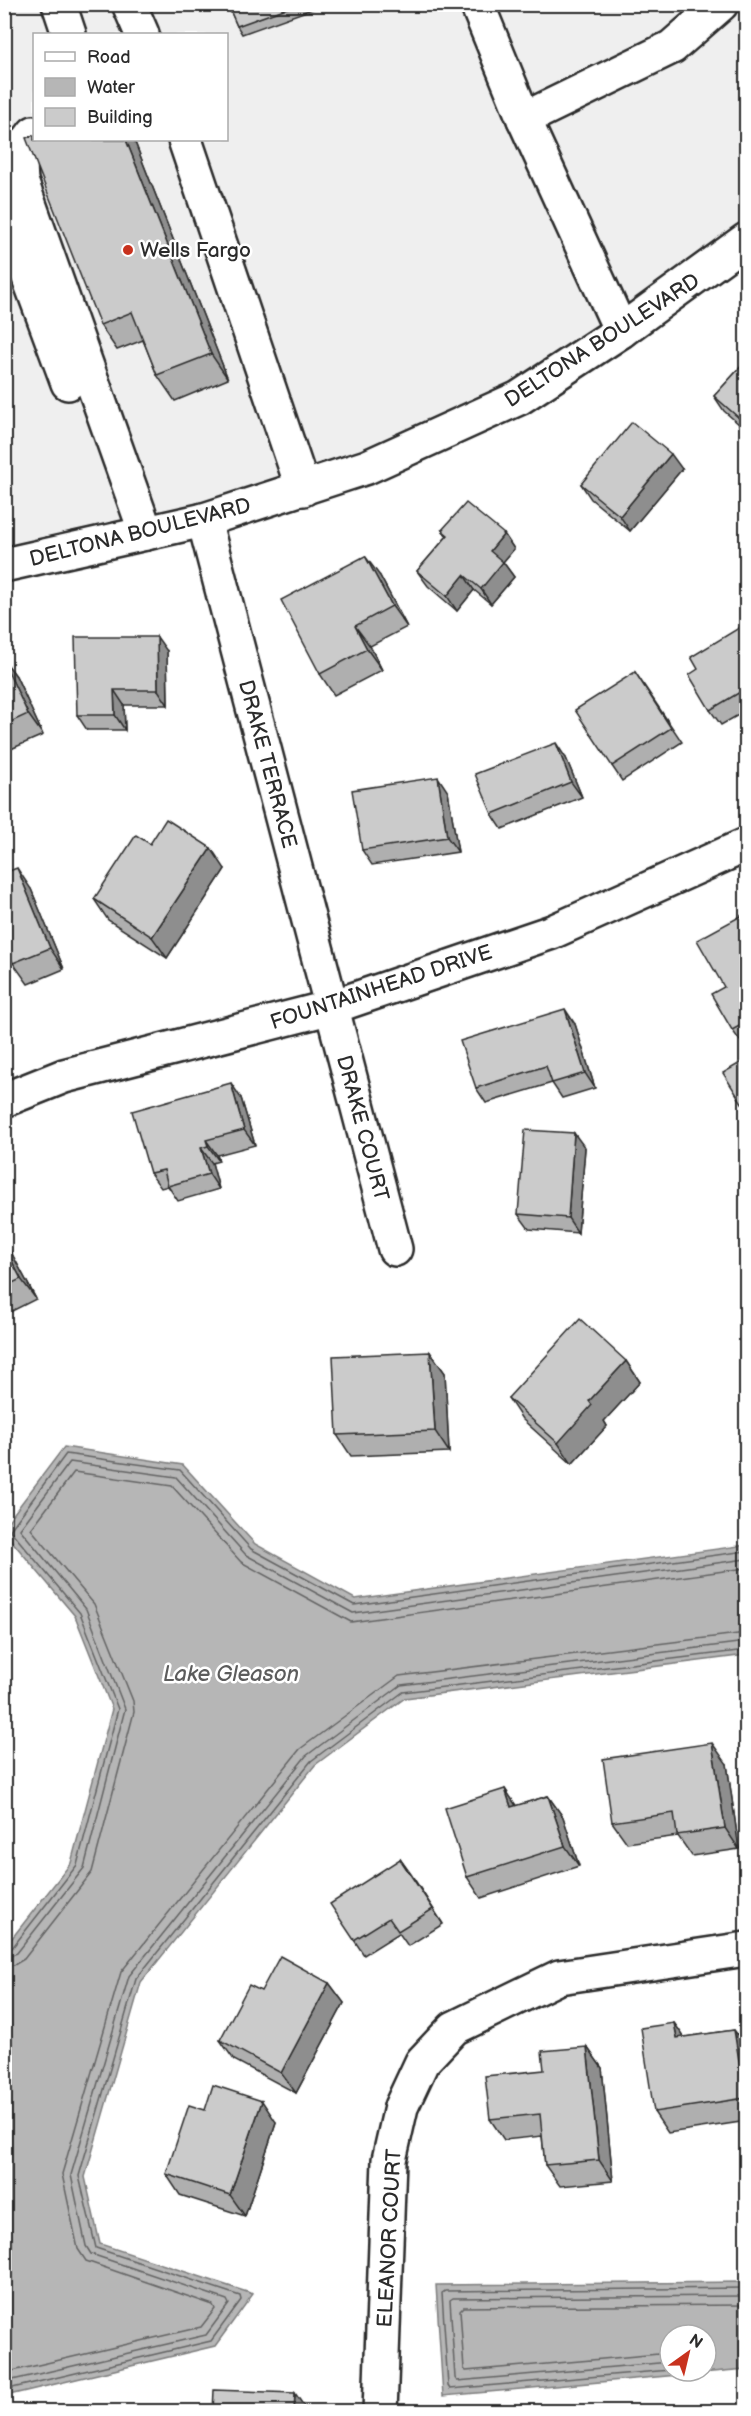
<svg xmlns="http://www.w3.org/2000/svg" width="751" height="2416" viewBox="0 0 751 2416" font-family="'Balsamiq Sans',sans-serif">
  <rect width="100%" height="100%" fill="#fff"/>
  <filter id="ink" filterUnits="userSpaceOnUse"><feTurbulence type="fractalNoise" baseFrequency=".0167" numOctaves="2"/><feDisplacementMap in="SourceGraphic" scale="12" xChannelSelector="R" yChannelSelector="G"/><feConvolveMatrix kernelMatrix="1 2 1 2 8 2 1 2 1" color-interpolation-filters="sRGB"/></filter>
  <g filter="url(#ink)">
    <!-- built -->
    <path fill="#efefef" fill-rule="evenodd" d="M5 5H746V217L717 241 612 315 512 382 377 444 201 501 5 545ZM34 34H226V140H34Z"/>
    <!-- water -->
    <g fill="#b6b6b6" stroke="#7e7e7e" stroke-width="1.5" fill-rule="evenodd">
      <polygon points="64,1447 183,1465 255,1544 355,1599 746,1545 746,1655 405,1698 315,1765 141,1982 85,2177 100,2244 253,2294 215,2346 5,2396 5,1947 71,1863 112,1709 75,1616 5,1533 5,1525"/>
      <path d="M746 2282V2369L443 2396 436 2285ZM670 2335H706V2371H670Z"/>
    </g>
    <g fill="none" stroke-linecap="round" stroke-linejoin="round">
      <!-- shore -->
      <g stroke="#636363" stroke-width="1.5">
        <polyline points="4,1950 12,1948 77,1865 118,1709 80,1613 10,1530 66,1454 180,1470 251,1549 354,1605 746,1551"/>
        <polyline points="4,1958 17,1953 84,1868 125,1709 86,1609 20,1529 70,1462 176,1477 246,1555 353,1613 746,1559"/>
        <polyline points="4,1967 14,1965 24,1959 92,1872 134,1712 133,1701 94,1604 31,1529 74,1472 172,1486 241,1562 351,1622 746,1568"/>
        <polyline points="670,2353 466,2371 464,2369 460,2310 463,2307 746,2305"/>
        <polyline points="670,2362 457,2381 455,2378 450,2300 453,2298 746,2296"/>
        <polyline points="670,2370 450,2389 448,2386 442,2293 445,2291 746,2288"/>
        <polyline points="4,2373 201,2327 215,2309 213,2305 86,2261 78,2249 62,2174 121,1972 300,1749 399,1676 746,1633"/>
        <polyline points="4,2382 206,2335 229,2304 227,2300 91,2254 86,2246 71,2175 129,1976 306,1756 401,1685 746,1642"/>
        <polyline points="4,2390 211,2341 241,2300 240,2296 96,2248 79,2176 136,1979 311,1761 403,1692 746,1650"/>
      </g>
      <defs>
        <g id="minor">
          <polyline points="59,4 69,34"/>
          <polyline points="129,4 142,34"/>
          <polyline points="477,4 524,119 621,331"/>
          <polyline points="524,119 672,47 721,4"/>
          <path d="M34 133C20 150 19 159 21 181L146 533"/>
          <polyline points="185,140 303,489"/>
          <polyline points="4,210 68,383"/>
          <polyline points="204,520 395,1249"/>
          <polyline points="4,565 204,520 367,467 519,398 621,331 746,240"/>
          <polyline points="4,1100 64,1076 332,1007 552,932 746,845"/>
          <polyline points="380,2412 389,2160 401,2107 422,2062 454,2028 559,1977 746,1949"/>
        </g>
      </defs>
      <!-- minor casing -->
      <use href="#minor" stroke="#2b2b2b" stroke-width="38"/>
      <!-- minor -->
      <use href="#minor" stroke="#fff" stroke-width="33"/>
    </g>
    <!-- wall -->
    <g fill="#afafaf" stroke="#2b2b2b" stroke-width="1.5">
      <polygon points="226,4 326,4 242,34 237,26 230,10"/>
      <polygon points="134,140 228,379 175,401 157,375 143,340 117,350 100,325"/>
      <polygon points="747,360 747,431 724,411 714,396"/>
      <polygon points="682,469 630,531 591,499 581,484"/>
      <polygon points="442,530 504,534 514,549 503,562 514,577 491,604 474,590 457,611 428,586 417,571 447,536"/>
      <polygon points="380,576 407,627 370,646 382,670 334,695 320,674"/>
      <polygon points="747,623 747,710 721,725 710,710 698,669"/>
      <polygon points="167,651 168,705 124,705 125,730 87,730 77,715"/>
      <polygon points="4,660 16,676 43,735 4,752"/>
      <polygon points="635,672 682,742 622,781 612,766"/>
      <polygon points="566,758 582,797 502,829 492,814"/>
      <polygon points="448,792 458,852 372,865 362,850"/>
      <polygon points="150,844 225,869 167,958 108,920 94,899"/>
      <polygon points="4,873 31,889 64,969 28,984 13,963 9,954 4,956"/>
      <polygon points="741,916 747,924 747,1050 732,1030 724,987"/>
      <polygon points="575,1024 595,1088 562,1098 552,1083 486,1103 476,1088"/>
      <polygon points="241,1098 255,1145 217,1155 219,1161 212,1163 219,1189 178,1201 168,1186 161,1188 150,1173"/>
      <polygon points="585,1148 578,1233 529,1229 518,1214"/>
      <polygon points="4,1239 36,1299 4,1315"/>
      <polygon points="430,1352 445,1373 449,1452 351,1456 337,1435"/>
      <polygon points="626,1361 640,1382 604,1421 607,1426 572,1464 522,1419 508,1398"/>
      <polygon points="727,1764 739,1849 692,1856 678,1836 627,1843 612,1822"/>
      <polygon points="505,1789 516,1806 548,1796 563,1817 579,1866 481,1898 467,1877"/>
      <polygon points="400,1859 443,1924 408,1946 399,1933 364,1955 354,1940"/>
      <polygon points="329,1983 344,2003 296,2093 234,2060 220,2040 261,1991"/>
      <polygon points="674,2023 684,2037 734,2030 747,2048 747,2121 668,2133 654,2112"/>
      <polygon points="587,2047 602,2068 613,2181 560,2186 545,2165 542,2136 504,2140 490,2119 544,2070"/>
      <polygon points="205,2110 276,2122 245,2216 180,2195 166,2174"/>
    </g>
    <!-- shaded-wall -->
    <g fill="#8e8e8e" stroke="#2b2b2b" stroke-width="1.5">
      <polygon points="126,140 134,140 228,379 211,354"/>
      <polygon points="671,454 682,469 630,531 620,516"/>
      <polygon points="504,534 514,549 503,562 514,577 491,604 481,589 490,551"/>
      <polygon points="365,556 380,576 407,627 392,606"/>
      <polygon points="464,575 474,590 457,611 447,596"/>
      <polygon points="355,626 370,646 382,670 367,649"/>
      <polygon points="157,637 167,651 168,705 158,690"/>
      <polygon points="4,660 16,676 43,735 28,714 4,663"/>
      <polygon points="114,690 124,705 125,730 115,715"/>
      <polygon points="556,743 566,758 582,797 571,782"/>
      <polygon points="438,777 448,792 458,852 447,837"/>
      <polygon points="211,848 225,869 167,958 152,937"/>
      <polygon points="17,868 31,889 64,969 50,948"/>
      <polygon points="565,1009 575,1024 595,1088 585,1073"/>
      <polygon points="231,1083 241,1098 255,1145 244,1130"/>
      <polygon points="574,1133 585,1148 578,1233 568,1218"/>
      <polygon points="206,1140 217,1155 219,1161 208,1146"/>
      <polygon points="201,1148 212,1163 219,1189 209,1174"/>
      <polygon points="4,1239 36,1299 21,1279 4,1246"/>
      <polygon points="430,1352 445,1373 449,1452 435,1431"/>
      <polygon points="626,1361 640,1382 604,1421 607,1426 572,1464 558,1443 589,1401"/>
      <polygon points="712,1743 727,1764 739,1849 725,1828"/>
      <polygon points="505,1789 519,1810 511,1807"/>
      <polygon points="548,1796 563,1817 579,1866 565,1846"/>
      <polygon points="400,1859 411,1874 443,1924 433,1909"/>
      <polygon points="329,1983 344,2003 296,2093 281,2073"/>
      <polygon points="674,2023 689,2044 677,2038"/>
      <polygon points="734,2030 747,2048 747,2101 745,2098"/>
      <polygon points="587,2047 602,2068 613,2181 599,2160"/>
      <polygon points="262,2101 276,2122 245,2216 230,2195"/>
      <polygon points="295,2393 308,2412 294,2412"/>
    </g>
    <!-- building -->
    <g fill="#cbcbcb" stroke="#2b2b2b" stroke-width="1.5">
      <polygon points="244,4 298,4 237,26 230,10"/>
      <polygon points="34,135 34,140 126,140 211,354 157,375 132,312 100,325 26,138"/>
      <polygon points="747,360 747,425 714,396"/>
      <polygon points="632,422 671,454 620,516 581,484"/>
      <polygon points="466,503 504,534 490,551 503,562 481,589 464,575 447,596 417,571 448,535 442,530"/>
      <polygon points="365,556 392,606 355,626 367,649 320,674 281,600"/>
      <polygon points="747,623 747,688 710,710 689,675 698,669 691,657"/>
      <polygon points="75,637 157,637 158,690 114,690 115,715 77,715"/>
      <polygon points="4,663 28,714 4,725"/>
      <polygon points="635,672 671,728 612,766 575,710"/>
      <polygon points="556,743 571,782 492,814 475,774"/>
      <polygon points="438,777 447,837 362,850 352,790"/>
      <polygon points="166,819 211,848 152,937 94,899 136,835 150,844"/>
      <polygon points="17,868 50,948 13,963 4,942 4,873"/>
      <polygon points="741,916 747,926 747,1022 732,1030 711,994 724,987 697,940"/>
      <polygon points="565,1009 585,1073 552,1083 546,1066 476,1088 460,1041"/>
      <polygon points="747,1059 747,1111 723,1073"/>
      <polygon points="231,1083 244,1130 206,1140 208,1146 201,1148 209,1174 168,1186 164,1170 150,1173 132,1111"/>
      <polygon points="525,1130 574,1133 568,1218 518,1214"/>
      <polygon points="4,1246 21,1279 4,1287"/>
      <polygon points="580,1319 626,1361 589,1401 592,1405 558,1443 508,1398"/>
      <polygon points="430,1352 435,1431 337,1435 333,1356"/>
      <polygon points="712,1743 725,1828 677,1835 674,1813 612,1822 603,1759"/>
      <polygon points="505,1789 511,1807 548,1796 565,1846 467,1877 445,1808"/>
      <polygon points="400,1859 433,1909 398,1931 389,1918 354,1940 330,1904"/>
      <polygon points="280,1956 329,1983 281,2073 220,2040 249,1985 261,1991"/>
      <polygon points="674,2023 677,2038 734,2030 745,2098 654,2112 641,2028"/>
      <polygon points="587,2047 599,2160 545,2165 540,2114 490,2119 485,2076 544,2070 542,2051"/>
      <polygon points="213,2085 262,2101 230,2195 166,2174 189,2105 205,2110"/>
      <polygon points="214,2390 295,2393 294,2412 213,2412"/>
    </g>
  </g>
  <!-- markers -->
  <circle fill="#c8321e" stroke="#fff" stroke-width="2" cx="128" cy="250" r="6"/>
  <g text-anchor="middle" stroke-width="5" stroke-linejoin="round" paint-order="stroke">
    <!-- poi labels -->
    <g font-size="21" fill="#2b2b2b" stroke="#fff" text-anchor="start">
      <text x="140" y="257">Wells Fargo</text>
    </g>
    <!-- street labels -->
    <g font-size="21" fill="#2b2b2b" stroke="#fff">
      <text transform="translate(602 340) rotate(-33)" y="7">DELTONA BOULEVARD</text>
      <text transform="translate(140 532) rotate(-14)" y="7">DELTONA BOULEVARD</text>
      <text transform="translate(268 764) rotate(75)" y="7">DRAKE TERRACE</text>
      <text transform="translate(381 987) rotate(-18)" y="7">FOUNTAINHEAD DRIVE</text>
      <text transform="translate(363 1128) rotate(75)" y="7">DRAKE COURT</text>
      <text transform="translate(389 2238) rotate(-87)" y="7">ELEANOR COURT</text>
    </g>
    <!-- water labels -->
    <g font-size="22" font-style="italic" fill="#5c5c5c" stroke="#fff">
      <text x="231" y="1681">Lake Gleason</text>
    </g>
  </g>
  <!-- margin -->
  <rect width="751" height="2416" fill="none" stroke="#fff" stroke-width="24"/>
  <rect x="12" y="12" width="727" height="2392" fill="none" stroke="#2b2b2b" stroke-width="2" filter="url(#ink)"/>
  <!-- legend -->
  <rect x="33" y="33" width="195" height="108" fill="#ffffff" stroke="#aaaaaa" stroke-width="1.5"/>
  <rect x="45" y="52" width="30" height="9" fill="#ffffff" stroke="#aaaaaa" stroke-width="1.5"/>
  <text x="87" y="63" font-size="18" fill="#2b2b2b">Road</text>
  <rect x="45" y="78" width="30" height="18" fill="#b6b6b6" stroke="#aaaaaa" stroke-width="1.5"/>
  <text x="87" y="93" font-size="18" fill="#2b2b2b">Water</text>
  <rect x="45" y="108" width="30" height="18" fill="#cbcbcb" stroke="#aaaaaa" stroke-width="1.5"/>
  <text x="87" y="123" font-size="18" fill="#2b2b2b">Building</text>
  <!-- north arrow -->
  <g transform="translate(688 2353) rotate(34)"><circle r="28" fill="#ffffff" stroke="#aaaaaa" stroke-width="1.5"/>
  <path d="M0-4.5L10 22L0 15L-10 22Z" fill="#c8321e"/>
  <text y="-9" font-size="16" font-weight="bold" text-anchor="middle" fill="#2b2b2b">N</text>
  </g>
</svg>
